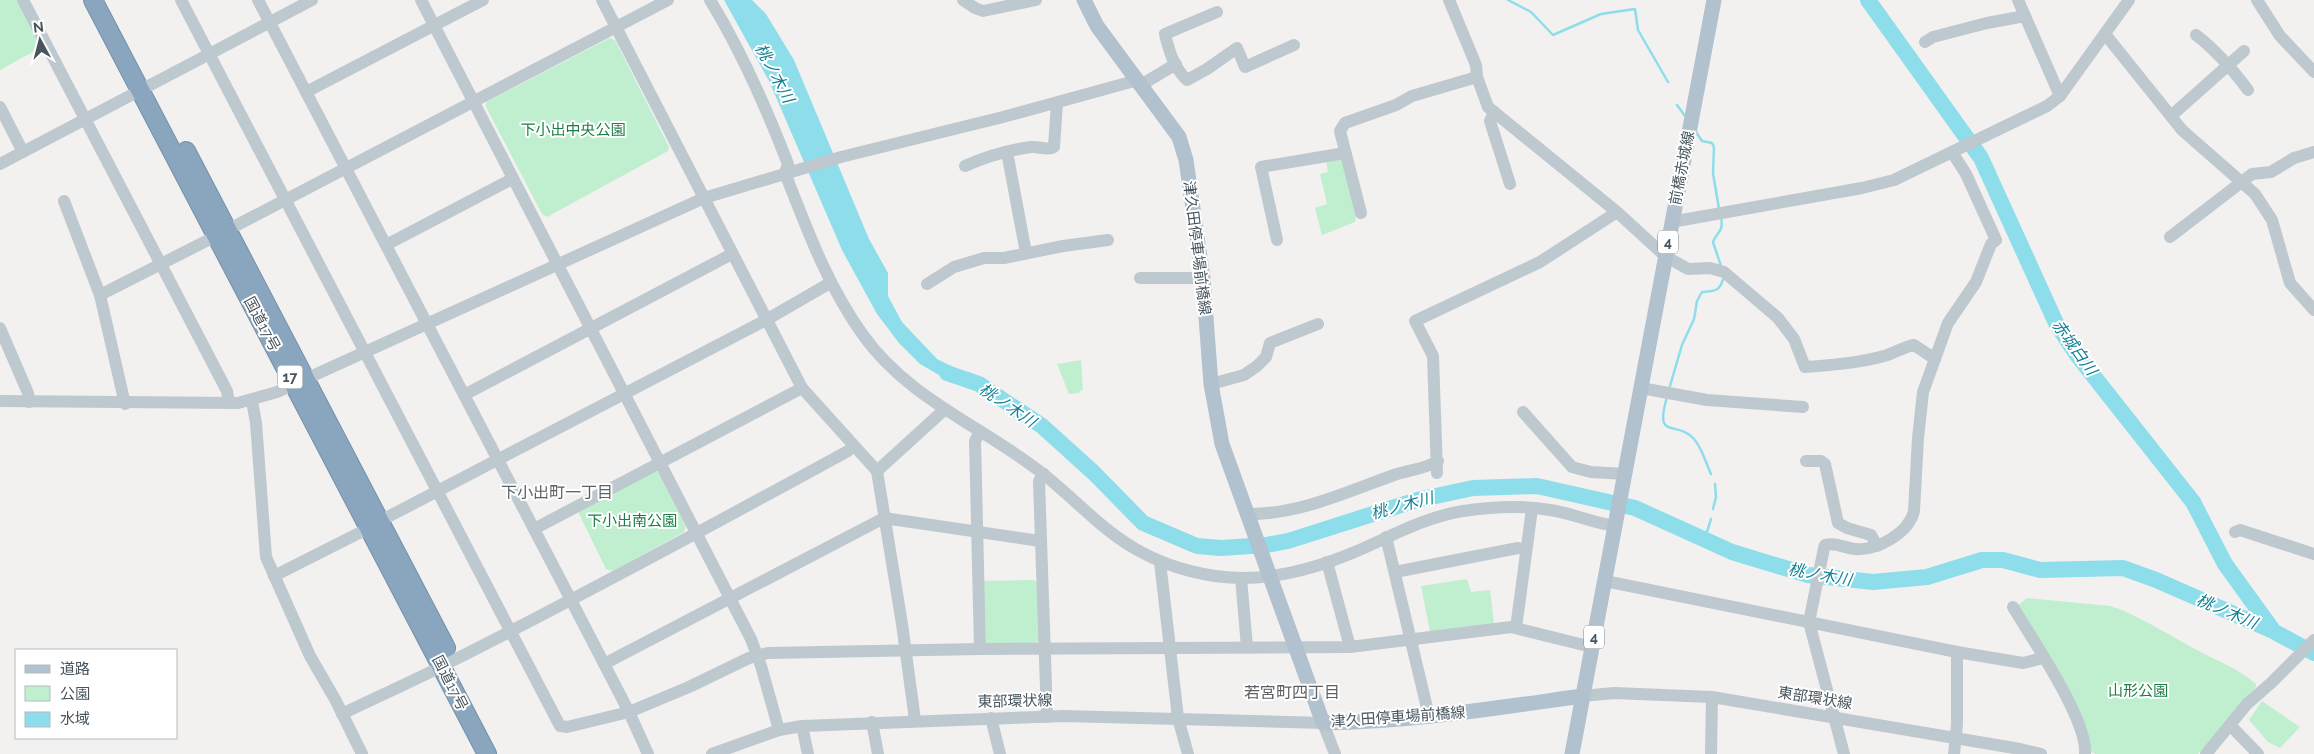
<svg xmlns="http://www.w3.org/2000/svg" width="2314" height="754" viewBox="0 0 2314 754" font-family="Raleway,'Noto Sans JP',sans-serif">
  <rect width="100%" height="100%" fill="#f3f0f0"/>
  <!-- green -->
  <g fill="#c0efd0">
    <polygon points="0,0 17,0 41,44 40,48 0,70"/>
    <polygon points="610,38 615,40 669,147 668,151 547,217 542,214 486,107 486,102"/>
    <polygon points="1344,157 1357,212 1355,222 1322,235 1315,208 1327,204 1320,174 1328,172 1326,161"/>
    <polygon points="1081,360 1083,389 1078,393 1069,394 1057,364"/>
    <polygon points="654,471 658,472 686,526 684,532 613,571 606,569 579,514 580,508"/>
    <polygon points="1467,579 1471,592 1490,590 1494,624 1430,632 1421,586"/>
    <polygon points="1034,580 1038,584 1039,640 1035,644 986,644 984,581"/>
    <path d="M2027 598 2110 606 2122 610C2147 621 2171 636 2195 649 2218 662 2235 666 2256 684V687L2198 754H2096L2091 752 2017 606Z"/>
    <polygon points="2262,701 2300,727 2280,748 2268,742 2249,720"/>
  </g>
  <!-- water -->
  <polygon fill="#8eddeb" points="724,0 752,0 766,14 794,60 869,239 888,273 888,296 902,322 937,359 982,381 946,379 920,364 899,343 877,314 842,250 769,81"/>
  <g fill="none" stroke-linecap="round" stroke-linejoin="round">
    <!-- stream -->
    <g stroke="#8eddeb" stroke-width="2.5">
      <polyline points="1508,0 1531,12 1553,35 1601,14 1635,9 1638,30 1668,82"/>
      <polyline points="1677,105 1685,116"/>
      <polyline points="1696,132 1702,141 1712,143 1714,147 1713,173 1719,209"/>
      <path d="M1721 217C1724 233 1717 231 1713 242L1721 266"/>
      <path d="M1670 386 1682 345 1694 319 1697 301 1702 292C1713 291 1720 292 1723 279"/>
      <path d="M1667 397C1654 442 1676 419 1694 439 1702 448 1706 463 1711 474"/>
      <polyline points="1713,509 1716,497 1715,484"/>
      <polyline points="1705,538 1711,519"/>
    </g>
    <!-- river -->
    <g stroke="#8eddeb" stroke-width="16">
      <polyline points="1868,0 1981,158 2056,323 2077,355 2193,502 2225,564 2272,629"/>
      <polyline points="947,373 979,384 1042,426 1094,473 1143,523 1197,546 1221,548 1266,545 1288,541 1417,500 1473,488 1537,486 1635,508 1732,552 1808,575 1873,582 1927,577 1982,560 2003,560 2040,570 2123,568 2156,580 2273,631 2314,653"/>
    </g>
    <defs>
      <g id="highway">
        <polyline points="93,0 487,754"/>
        <polyline points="186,151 446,648"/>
      </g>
    </defs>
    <!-- highway casing -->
    <use href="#highway" stroke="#7491aa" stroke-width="20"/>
    <!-- minor -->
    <g stroke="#bec8cf" stroke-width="12">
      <polyline points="23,0 227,391 229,403"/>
      <polyline points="181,0 560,726 567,727 629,712 689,687 749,658 768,653 980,649 1350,647 1511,627 1592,647"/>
      <polyline points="258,0 571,600 629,712 648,754"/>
      <polyline points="421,0 751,639 761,666 779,730"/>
      <polyline points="602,0 802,388 877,471 902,624 915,720"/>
      <path d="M710 0C742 52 766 107 788 164L785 173C807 229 827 285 863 335 907 397 979 425 1038 470 1073 496 1103 533 1143 553 1171 568 1209 578 1242 578 1280 578 1322 566 1357 551 1392 536 1425 517 1463 511 1490 507 1523 505 1550 510 1572 513 1593 523 1615 526"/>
      <polyline points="963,0 975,8 983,11 1036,0"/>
      <path d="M1449 0 1476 65 1477 77 1488 107 1617 212 1665 256 1688 269 1710 268 1724 272 1778 318 1794 339 1805 367C1832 365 1859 363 1884 356 1895 353 1903 347 1914 345L1935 359"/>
      <polyline points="2018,0 2060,96"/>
      <polyline points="2257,0 2280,36 2314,72"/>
      <path d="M1217 12 1165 34C1169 51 1174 68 1187 80L1207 69 1237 48 1245 67 1294 45"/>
      <polyline points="2105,34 2182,130 2255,194 2272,220 2290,283 2314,310"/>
      <path d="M2196 35C2217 51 2233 70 2248 90"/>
      <polyline points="1925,42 1933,37 1987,23 2025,16"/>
      <polyline points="1141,85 1176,64"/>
      <polyline points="306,92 483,0"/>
      <polyline points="0,107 23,152"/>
      <polyline points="1494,112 1490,121 1510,184"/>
      <polyline points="2171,116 2244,51"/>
      <polyline points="1007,152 1026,253"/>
      <polyline points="0,164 312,0"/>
      <path d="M965 166C985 157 1009 150 1031 147 1039 146 1047 151 1054 147L1057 103"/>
      <polyline points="64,201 100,295 125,404"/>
      <polyline points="1361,213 1340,131 1345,123 1396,105 1412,96 1477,77"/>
      <polyline points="1671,222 1862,188 1894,180 2047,106 2060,96 2129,0"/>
      <polyline points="2170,237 2252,174 2271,172 2294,158 2314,152"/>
      <polyline points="1277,240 1261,167 1345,153"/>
      <polyline points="386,245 512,179"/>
      <polyline points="1140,278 1203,278"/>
      <polyline points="927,284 954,267 984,258 1004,258 1063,246 1108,240"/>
      <polyline points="100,295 216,236 668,0"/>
      <polyline points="0,328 28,393 29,402"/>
      <polyline points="1211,384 1244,375 1257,366 1266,357 1270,343 1318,324"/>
      <polyline points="1641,388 1707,400 1803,407"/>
      <polyline points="464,395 732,254"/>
      <polyline points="0,401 238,403 277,392 704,198 841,157 1003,117 1138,80"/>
      <polyline points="252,401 256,423 266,557 310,656 336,701 362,754"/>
      <polyline points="1523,412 1572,467 1591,472 1625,474"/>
      <polyline points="1806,461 1821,461 1825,464 1838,523 1847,528 1871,535 1877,546"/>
      <polyline points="877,471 944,410"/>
      <polyline points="1437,473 1433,356 1415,321 1540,262 1617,212"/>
      <polyline points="1044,474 1039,481 1047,717"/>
      <path d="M1246 514C1299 515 1346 492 1394 475 1409 470 1425 469 1438 461"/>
      <polyline points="380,521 766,320 830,283"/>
      <polyline points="534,529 802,388"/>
      <polyline points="2235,532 2240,530 2314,554"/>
      <polyline points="1386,537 1429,716"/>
      <polyline points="1160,562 1178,718 1188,754"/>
      <polyline points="1327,562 1350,647"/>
      <polyline points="1395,572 1518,548 1526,550"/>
      <polyline points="274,576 369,528"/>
      <polyline points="1241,578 1247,647"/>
      <polyline points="1605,581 1957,652 2023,663 2043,658"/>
      <path d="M2013 607C2032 639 2088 720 2085 754"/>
      <polyline points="1516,628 1532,509"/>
      <polyline points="980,649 975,441 980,432"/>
      <polyline points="604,664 884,518 1040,541"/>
      <polyline points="1582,696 1614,693 1712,697 2020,749 2041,754"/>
      <path d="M342 714C379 696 418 679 454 660 587 593 718 522 848 451L854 446"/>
      <polyline points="991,718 1000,754"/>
      <polyline points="872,722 878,754"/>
      <polyline points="2230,725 2258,754"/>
      <polyline points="802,726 808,754"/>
      <polyline points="712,754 779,730 802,726 1064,716 1323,723 1335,754"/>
      <polyline points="1711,754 1712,697"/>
      <path d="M1844 754 1809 622 1824 548 1825 545C1834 542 1845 548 1855 549 1877 551 1909 533 1914 511L1918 438 1923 392 1948 323 1976 282 1991 244 1996 240 1966 174 1952 152"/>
      <polyline points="1954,754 1957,724 1957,652"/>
      <polyline points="2206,754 2247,704 2271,683 2314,640"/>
    </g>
    <!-- major -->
    <g stroke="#b1c1ce" stroke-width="15">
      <path d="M1084 0 1097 26 1179 137 1186 160 1203 278 1211 384 1222 444 1323 723C1410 722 1496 708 1582 696"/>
      <polyline points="1572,754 1714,0"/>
    </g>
    <!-- highway -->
    <use href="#highway" stroke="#89a6be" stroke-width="18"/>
  </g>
  <g text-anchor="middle" stroke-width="4" stroke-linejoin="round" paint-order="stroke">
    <!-- shield labels -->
    <g fill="#fff" stroke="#7f888e" stroke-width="1">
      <rect x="1658" y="230.5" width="20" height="23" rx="4"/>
      <rect x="277.5" y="365.5" width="25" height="23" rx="4"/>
      <rect x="1584" y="625.5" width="20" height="23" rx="4"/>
    </g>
    <g font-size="14" font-weight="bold" fill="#48555e">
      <text x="1668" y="247">4</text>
      <text x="290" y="382">17</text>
      <text x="1594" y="642">4</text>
    </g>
    <!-- park labels -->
    <g font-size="15" fill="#197f46" stroke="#fff">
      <text x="573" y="135">下小出中央公園</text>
      <text x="632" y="526">下小出南公園</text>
      <text x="2138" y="696">山形公園</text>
    </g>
    <!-- street labels -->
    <g font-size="15" fill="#48555e" stroke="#fff">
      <text transform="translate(1682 168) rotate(-79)" y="5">前橋赤城線</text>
      <text transform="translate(1197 248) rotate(83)" y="5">津久田停車場前橋線</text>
      <text transform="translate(262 324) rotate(62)" y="5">国道17号</text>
      <text transform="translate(450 683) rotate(63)" y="5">国道17号</text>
      <text transform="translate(1815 698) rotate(9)" y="5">東部環状線</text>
      <text transform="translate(1015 701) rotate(-1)" y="5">東部環状線</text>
      <text transform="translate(1398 717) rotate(-4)" y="5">津久田停車場前橋線</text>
    </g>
    <!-- water labels -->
    <g font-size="16" font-style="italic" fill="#0f7f93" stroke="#fff">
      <text transform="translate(775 73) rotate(62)" y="6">桃ノ木川</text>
      <text transform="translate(2075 347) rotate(54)" y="6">赤城白川</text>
      <text transform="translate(1008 405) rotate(34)" y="6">桃ノ木川</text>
      <text transform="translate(1402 505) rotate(-15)" y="6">桃ノ木川</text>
      <text transform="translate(1820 574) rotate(10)" y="6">桃ノ木川</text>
      <text transform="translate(2227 611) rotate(23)" y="6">桃ノ木川</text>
    </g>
    <!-- neighbourhood labels -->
    <g font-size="16" fill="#5d6165" stroke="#fff">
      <text x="557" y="498">下小出町一丁目</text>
      <text x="1292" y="698">若宮町四丁目</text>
    </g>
  </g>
  <!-- legend -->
  <rect x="15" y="649" width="162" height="90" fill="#ffffff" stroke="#b6bbbf"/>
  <rect x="25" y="665" width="25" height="8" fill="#b1c1ce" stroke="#b6bbbf"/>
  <text x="60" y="674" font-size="15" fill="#48555e">道路</text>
  <rect x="25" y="686" width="25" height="15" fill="#c0efd0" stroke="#b6bbbf"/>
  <text x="60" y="699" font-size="15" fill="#48555e">公園</text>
  <rect x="25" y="712" width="25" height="15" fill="#8eddeb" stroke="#b6bbbf"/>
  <text x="60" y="724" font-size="15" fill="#48555e">水域</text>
  <!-- north arrow -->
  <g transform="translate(40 40) rotate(353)" stroke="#ffffff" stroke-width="4" paint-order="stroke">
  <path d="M0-4L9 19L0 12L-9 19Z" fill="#48555e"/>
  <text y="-8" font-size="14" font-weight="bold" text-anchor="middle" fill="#48555e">N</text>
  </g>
</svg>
